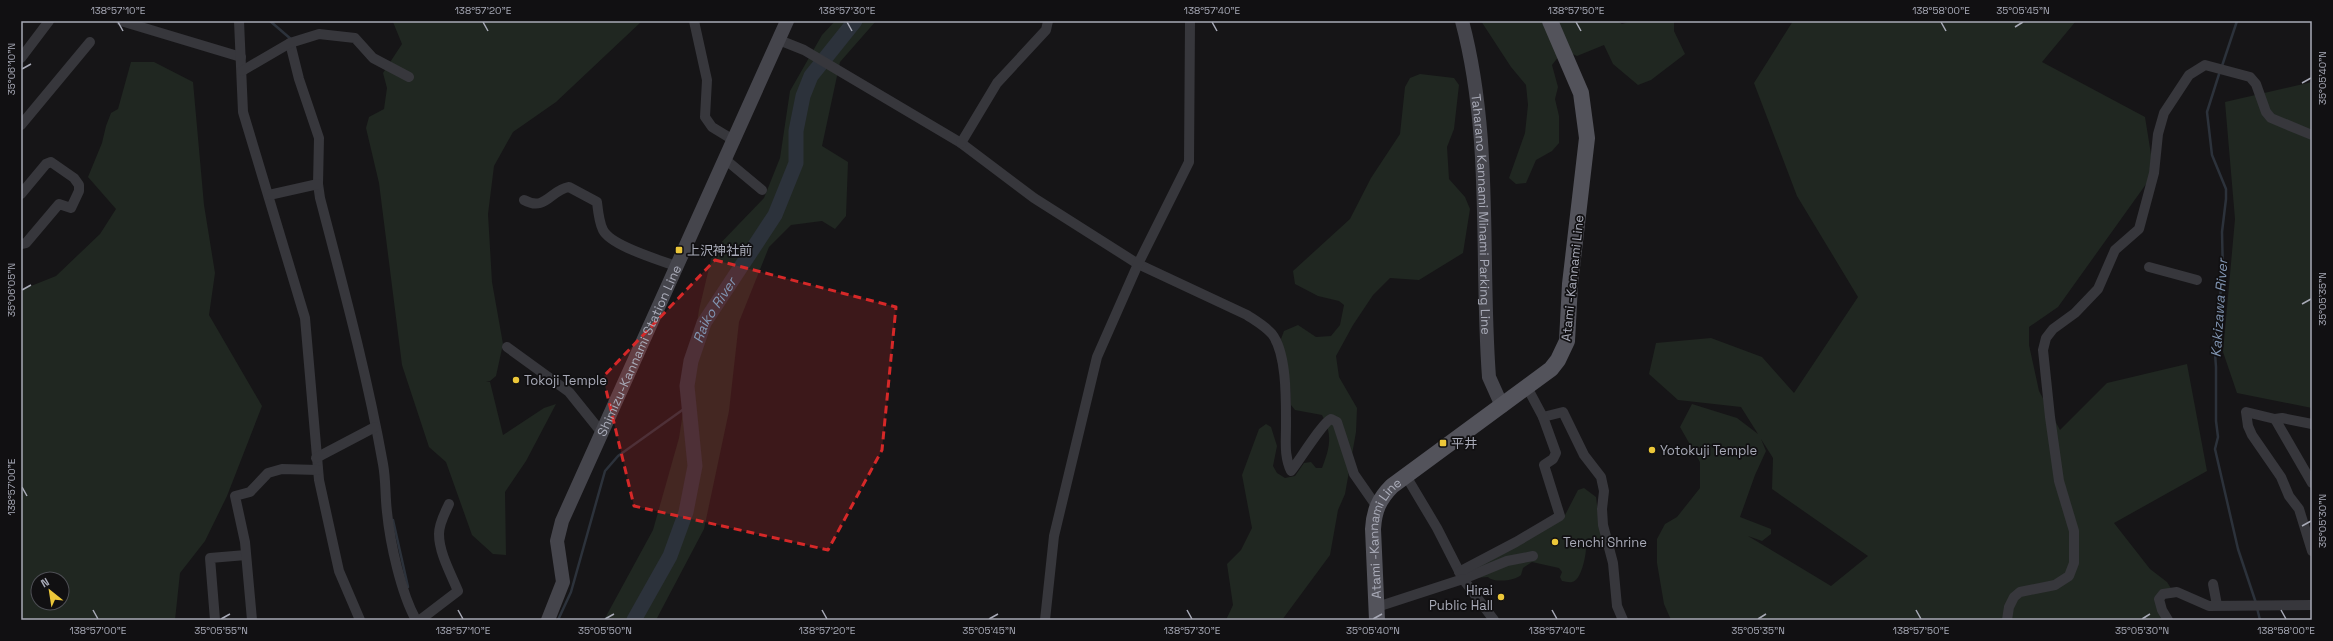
<svg xmlns="http://www.w3.org/2000/svg" width="2333" height="641" viewBox="0 0 2333 641" font-family="'Space Grotesk','Noto Sans JP',sans-serif">
  <rect width="100%" height="100%" fill="#161517"/>
  <!-- green -->
  <g fill="#202721" fill-rule="evenodd">
    <polygon points="390,21 642,21 556,102 513,132 494,166 488,214 492,282 503,344 496,376 490,381 486,381 490,382 503,435 544,408 556,404 526,461 505,492 506,555 493,554 472,535 446,462 429,447 402,365 379,183 366,128 369,117 384,109 387,88 383,73 402,44 393,22"/>
    <polygon points="835,21 876,21 840,62 822,146 848,162 846,216 835,229 822,221 791,225 769,247 739,322 729,411 704,529 656,620 604,620 653,530 679,438 699,310 713,251 764,198 780,158 790,91 822,35"/>
    <polygon points="1481,21 1617,21 1622,24 1632,21 1674,21 1674,31 1685,54 1651,80 1638,85 1613,64 1604,45 1577,56 1570,53 1559,56 1552,65 1558,87 1555,99 1559,116 1559,143 1552,151 1536,160 1526,183 1516,184 1509,178 1525,133 1528,105 1526,85 1511,67"/>
    <path d="M1793 21H2076L2042 62 2145 117 2154 173 2058 307 2029 327V345L2039 391 2060 430 2107 383 2187 364 2207 471 2114 523 2150 569 2167 582 2172 590 2157 605 2162 620H1671L1664 604 1657 563V539L1665 524 1677 517 1700 488V462L1680 427 1692 404 1737 418 1758 434 1741 407 1678 400 1649 374 1656 343 1711 338 1762 357 1794 393 1858 297 1797 196 1754 83ZM1761 439 1773 458 1772 489 1868 556 1831 586 1748 536 1762 541 1771 534V529L1740 517 1755 475 1766 451Z"/>
    <path d="M131 62H154L193 82 204 205 215 273 209 315 262 406 227 496 205 541 180 573 175 620H21V290L56 276 100 234 116 209 88 177 102 143 106 126 111 113 118 109ZM38 579H62V603H38Z"/>
    <path d="M1420 74 1454 78 1459 85 1454 129 1447 147 1449 179 1465 197 1470 209 1463 253 1419 280 1390 278 1373 295 1353 325 1336 356 1339 377 1357 408 1356 432 1345 494 1338 510 1330 555 1282 620H1226L1233 605 1227 564 1241 550 1252 528 1242 475 1259 429 1266 424 1271 427 1277 446 1273 466 1277 473 1285 478 1295 476 1304 463 1311 462 1316 468H1322C1330 447 1333 435 1322 415L1295 410 1291 405 1290 386 1281 339 1284 331 1298 325 1316 337 1331 336 1340 325 1344 305 1339 301 1318 296 1295 284 1293 271 1350 219 1371 178 1400 134 1405 87 1410 78Z"/>
    <polygon points="2312,82 2312,408 2237,393 2223,352 2235,219 2225,102"/>
    <path d="M1584 488 1596 497 1601 537 1596 545 1588 544 1586 548C1586 556 1581 581 1572 582 1569 583 1565 581 1562 581L1560 577 1562 572 1559 568 1532 562 1523 568 1521 575C1515 581 1494 583 1488 577L1473 578 1471 569 1564 517 1578 490Z"/>
  </g>
  <g fill="none" stroke-linecap="round" stroke-linejoin="round">
    <!-- stream -->
    <g stroke="#2c323b" stroke-width="2.5">
      <polyline points="270,21 292,40"/>
      <polyline points="2222,66 2237,21"/>
      <polyline points="2220,71 2207,112 2212,155 2226,189 2226,199 2222,232 2223,275 2214,340 2216,367 2216,421 2218,437 2215,449 2238,549 2256,603"/>
      <polyline points="393,520 408,587"/>
      <polyline points="2257,608 2260,620"/>
      <polyline points="558,620 571,592 605,471 618,456 688,406"/>
    </g>
    <!-- river -->
    <path stroke="#2c323b" stroke-width="15" id="s1" d="M634 620 670 556 686 512 695 466 687 386 691 361 704 323 775 215 796 163V131L803 96 811 76 855 21"/>
    <!-- street -->
    <g stroke="#37373c" stroke-width="10">
      <polyline points="121,21 241,57"/>
      <polyline points="239,21 243,112 305,318 319,480 339,571 360,620"/>
      <polyline points="694,21 707,80 705,117 712,127 735,141"/>
      <path d="M779 40 804 50 961 143 1034 198 1138 264 1247 315C1256 321 1265 326 1272 334 1287 353 1286 401 1286 426 1286 442 1284 456 1291 471 1299 461 1323 422 1331 419L1337 422 1354 474 1377 507"/>
      <path d="M290 43 299 79 319 138 318 184 320 198C343 286 367 374 383 464 386 480 385 496 387 512 390 543 401 593 416 620"/>
      <polyline points="21,58 49,21"/>
      <polyline points="242,71 290,43 319,34 355,38 373,58 409,77"/>
      <polyline points="21,125 90,42"/>
      <polyline points="961,143 997,83 1046,30 1048,21"/>
      <polyline points="726,160 762,190"/>
      <polyline points="21,194 46,164 51,162 74,178 79,185 79,191 71,208 59,204 26,243 21,244"/>
      <polyline points="269,195 318,184"/>
      <path d="M524 200C546 212 550 190 569 187L597 202C598 211 599 222 603 230 611 246 660 260 678 267"/>
      <polyline points="2149,267 2197,280"/>
      <polyline points="507,347 569,392 602,433"/>
      <polyline points="1543,417 1563,412 1584,455 1601,477 1604,491 1602,509 1603,525 1613,563 1617,606 1623,620"/>
      <polyline points="2275,419 2246,412 2248,426 2252,435 2281,477 2289,496 2299,509 2312,551"/>
      <polyline points="2312,424 2282,418 2275,419 2312,483"/>
      <polyline points="316,458 375,427"/>
      <polyline points="1406,476 1437,528 1463,579 1507,561 1533,556"/>
      <polyline points="1459,572 1516,542 1560,516 1544,465 1553,459 1556,453 1543,417 1527,387"/>
      <polyline points="2213,584 2217,605"/>
      <polyline points="1377,607 1463,579 1494,620"/>
      <polyline points="215,620 210,558 246,555"/>
      <polyline points="252,620 245,542 235,496 250,492 268,473 282,469 318,470"/>
      <path d="M420 620 458 591C451 574 439 553 439 534 439 523 445 513 449 504"/>
      <polyline points="1045,620 1054,536 1097,357 1138,264 1189,162 1190,21"/>
      <polyline points="2007,620 2009,607 2014,597 2020,592 2055,585 2069,576 2074,563 2074,531 2059,481 2050,417 2043,350 2046,338 2053,329 2075,313 2098,289 2115,250 2139,229 2154,173 2158,134 2164,113 2189,75 2205,65 2250,77 2256,84 2266,112 2271,118 2312,135"/>
      <polyline points="2168,620 2162,610 2159,599 2163,594 2177,592 2209,606 2312,605"/>
    </g>
    <!-- secondary -->
    <g stroke="#45454c" stroke-width="14">
      <path id="s2" d="M1462 21C1493 137 1480 259 1489 377L1502 406"/>
      <path id="s3" d="M548 620 563 582 557 541 562 521 787 21"/>
    </g>
    <!-- primary -->
    <path stroke="#53535b" stroke-width="16" id="s4" d="M1377 620 1373 529C1374 511 1379 499 1392 486L1551 369 1558 360 1567 341 1570 284 1587 138 1581 93 1550 21"/>
  </g>
  <!-- marked area -->
  <path fill="#d62828" fill-opacity="0.2" stroke="#d62828" stroke-width="3" stroke-dasharray="8 5" stroke-linejoin="round" d="M715 260 896 307 882 450 828 550 634 506 603 377Z"/>
  <!-- ticks -->
  <path fill="none" stroke="#a8aab7" stroke-width="1.5" d="M118 22 123 31M483 22 488 31M847 22 852 31M1212 22 1217 31M1576 22 1581 31M1941 22 1946 31M2015 27 2023 22M22 69 31 64M2302 83 2311 78M22 290 31 285M2302 304 2311 299M22 487 27 496M2302 526 2311 521M93 610 98 619M458 610 463 619M822 610 827 619M1187 610 1192 619M1552 610 1557 619M1916 610 1921 619M2281 610 2286 619M221 619 230 614M605 619 614 614M989 619 998 614M1373 619 1382 614M1758 619 1766 614M2142 619 2150 614"/>
  <!-- markers -->
  <g fill="#ecc739" stroke="#111012" stroke-width="1.5">
    <rect x="675" y="246" width="8" height="8" rx="2"/>
    <circle cx="516" cy="380" r="4"/>
    <rect x="1439" y="439" width="8" height="8" rx="2"/>
    <circle cx="1652" cy="450" r="4"/>
    <circle cx="1555" cy="542" r="4"/>
    <circle cx="1501" cy="597" r="4"/>
  </g>
  <g text-anchor="middle" stroke-width="3.5" stroke-linejoin="round" paint-order="stroke">
    <!-- street labels -->
    <g font-size="13" fill="#a8aab7" stroke="#111012">
      <text dy="5" stroke="none"><textPath href="#s2" startOffset="195">Taharano Kannami Minami Parking Line</textPath></text>
      <text transform="translate(1572 278) rotate(-84)" y="5">Atami -Kannami Line</text>
      <text dy="5" stroke="none"><textPath href="#s3" startOffset="290">Shimizu-Kannami Station Line</textPath></text>
      <text dy="5" stroke="none"><textPath href="#s4" startOffset="85">Atami -Kannami Line</textPath></text>
    </g>
    <!-- poi labels -->
    <g font-size="13" fill="#a8aab7" stroke="#111012" text-anchor="start">
      <text x="687" y="255">上沢神社前</text>
      <text x="524" y="385">Tokoji Temple</text>
      <text x="1451" y="448">平井</text>
      <text x="1660" y="455">Yotokuji Temple</text>
      <text x="1563" y="547">Tenchi Shrine</text>
      <text x="1493" y="595" text-anchor="end">Hirai<tspan x="1493" dy="15">Public Hall</tspan></text>
    </g>
    <!-- water labels -->
    <g font-size="14" font-style="italic" fill="#8094b1" stroke="#111012">
      <text transform="translate(2219 308) rotate(-86)" y="5">Kakizawa River</text>
      <text dy="5" stroke="none"><textPath href="#s1" startOffset="329">Raiko River</textPath></text>
    </g>
  </g>
  <!-- border -->
  <rect width="2333" height="641" fill="none" stroke="#111012" stroke-width="44"/>
  <!-- north arrow -->
  <g transform="translate(50 591) rotate(330)"><circle r="19" fill="#111012" stroke="#4d4e54"/>
  <path d="M0-3L7 15L0 10L-7 15Z" fill="#ecc739"/>
  <text y="-6" font-size="11" font-weight="bold" text-anchor="middle" fill="#a8aab7">N</text>
  </g>
  <rect x="22" y="22" width="2289" height="597" fill="none" stroke="#a8aab7" stroke-width="1.5"/>
  <g font-size="10" text-anchor="middle" fill="#a8aab7">
    <text x="118" y="14">138°57'10"E</text>
    <text x="483" y="14">138°57'20"E</text>
    <text x="847" y="14">138°57'30"E</text>
    <text x="1212" y="14">138°57'40"E</text>
    <text x="1576" y="14">138°57'50"E</text>
    <text x="1941" y="14">138°58'00"E</text>
    <text x="2023" y="14">35°05'45"N</text>
    <text transform="translate(11 69) rotate(-90)" y="4">35°06'10"N</text>
    <text transform="translate(2322 78) rotate(-90)" y="4">35°05'40"N</text>
    <text transform="translate(11 290) rotate(-90)" y="4">35°06'05"N</text>
    <text transform="translate(2322 299) rotate(-90)" y="4">35°05'35"N</text>
    <text transform="translate(11 487) rotate(-90)" y="4">138°57'00"E</text>
    <text transform="translate(2322 521) rotate(-90)" y="4">35°05'30"N</text>
    <text x="98" y="634">138°57'00"E</text>
    <text x="221" y="634">35°05'55"N</text>
    <text x="463" y="634">138°57'10"E</text>
    <text x="605" y="634">35°05'50"N</text>
    <text x="827" y="634">138°57'20"E</text>
    <text x="989" y="634">35°05'45"N</text>
    <text x="1192" y="634">138°57'30"E</text>
    <text x="1373" y="634">35°05'40"N</text>
    <text x="1557" y="634">138°57'40"E</text>
    <text x="1758" y="634">35°05'35"N</text>
    <text x="1921" y="634">138°57'50"E</text>
    <text x="2142" y="634">35°05'30"N</text>
    <text x="2286" y="634">138°58'00"E</text>
  </g>
</svg>
